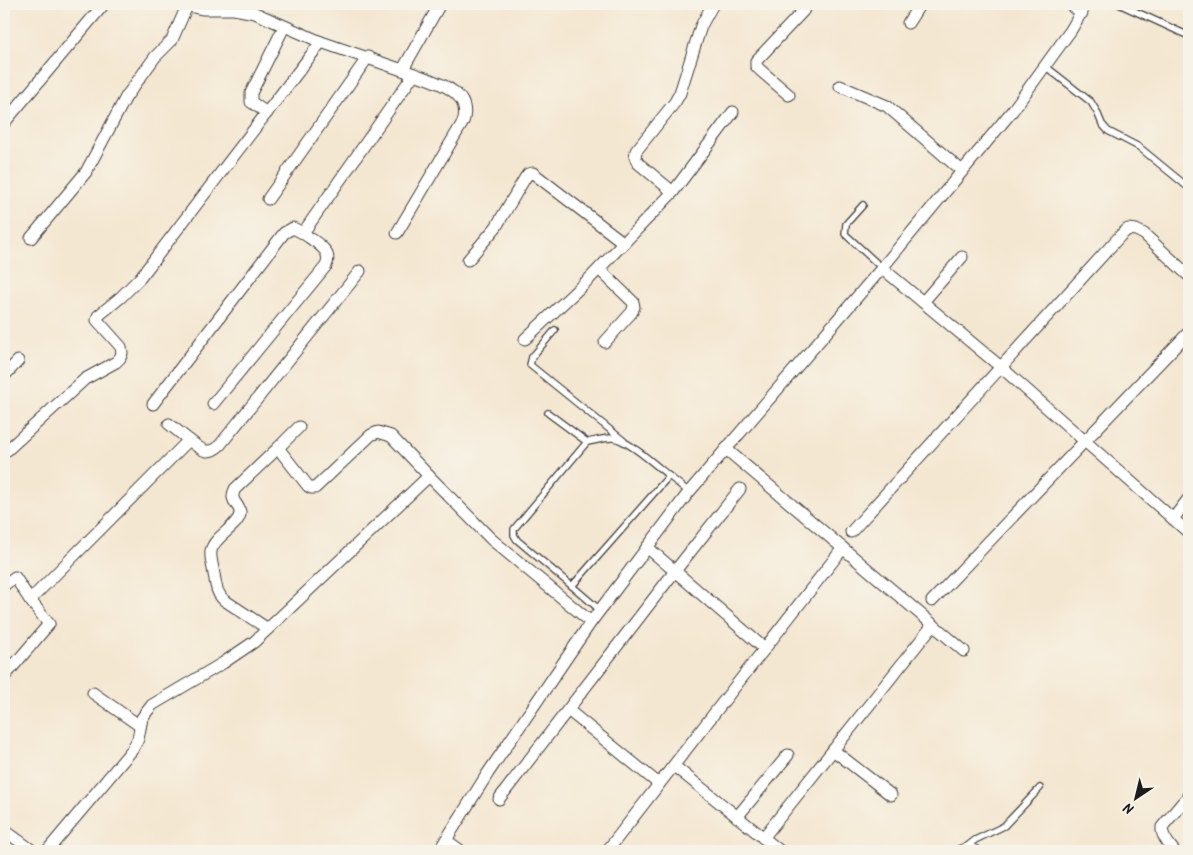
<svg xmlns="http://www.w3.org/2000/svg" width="1193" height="855" viewBox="0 0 1193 855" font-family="Kalam,sans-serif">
  <rect width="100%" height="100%" fill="#f7f3e8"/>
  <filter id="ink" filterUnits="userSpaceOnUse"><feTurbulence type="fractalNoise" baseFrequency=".02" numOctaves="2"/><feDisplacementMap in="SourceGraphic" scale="10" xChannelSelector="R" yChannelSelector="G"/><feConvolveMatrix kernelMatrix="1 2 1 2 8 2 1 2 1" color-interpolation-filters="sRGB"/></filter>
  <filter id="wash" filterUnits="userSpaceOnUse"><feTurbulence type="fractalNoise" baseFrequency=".0096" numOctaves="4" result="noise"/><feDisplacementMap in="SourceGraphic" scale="20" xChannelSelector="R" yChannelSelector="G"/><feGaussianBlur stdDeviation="1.12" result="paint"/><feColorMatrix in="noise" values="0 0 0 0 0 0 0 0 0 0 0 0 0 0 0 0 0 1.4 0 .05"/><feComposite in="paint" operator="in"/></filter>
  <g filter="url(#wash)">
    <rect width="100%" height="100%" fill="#f4e7d1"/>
  </g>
  <g filter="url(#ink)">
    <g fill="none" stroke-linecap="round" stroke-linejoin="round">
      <defs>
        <g id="service">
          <polyline points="1119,4 1189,36"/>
          <polyline points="1045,66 1091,102 1097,112 1102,124 1108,131 1139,147 1189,188"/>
          <polyline points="863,205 846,224 845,234 882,268"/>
          <polyline points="555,330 532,357 530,365 624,441"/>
          <path d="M548 413 587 442C596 441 605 437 614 438 628 440 657 466 669 476"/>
          <polyline points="572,586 517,540 514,535 514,529 587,442"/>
          <polyline points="600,610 572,586 669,476 689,492"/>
          <polyline points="965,848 975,840 1004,826 1040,788"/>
        </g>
        <g id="minor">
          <path d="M180 4 202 9H234L255 13 321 42 414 74 303 233C314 242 334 250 326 266L213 404"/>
          <polyline points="1069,4 1082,13"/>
          <polyline points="908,23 920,4"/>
          <polyline points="403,69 440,4"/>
          <polyline points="840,86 887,106 962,171"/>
          <polyline points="789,95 760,70 756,66 756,61 803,11 805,7 804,4"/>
          <polyline points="267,113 251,102 251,93 284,27"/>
          <polyline points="4,123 104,4"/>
          <polyline points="673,192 733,112"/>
          <polyline points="268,199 368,57"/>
          <path d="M397 233 463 122C473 91 436 82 414 74"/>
          <polyline points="31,238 86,172 126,97 155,57 172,40 187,6"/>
          <polyline points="468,260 496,227 525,178 528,174 533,173 624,243"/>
          <polyline points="882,268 1002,368 1189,533"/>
          <polyline points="599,269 633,302 634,307 632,312 605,342"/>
          <polyline points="923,302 962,257"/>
          <polyline points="525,339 590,278 673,192 638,163 635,157 636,151 675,102 680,93 701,26 713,4"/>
          <polyline points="4,376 18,361"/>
          <polyline points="153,404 284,233 293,228 303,233"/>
          <polyline points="169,424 189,440"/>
          <polyline points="278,448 299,427"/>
          <polyline points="726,449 964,651"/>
          <polyline points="4,453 85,379 116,362 120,358 122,353 121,347 97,320 98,316 121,297 140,278 321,42"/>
          <polyline points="1173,519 1189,498"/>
          <polyline points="851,532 1121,235 1128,229 1136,230 1144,234 1189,276"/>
          <polyline points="647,547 765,649"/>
          <polyline points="4,585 15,577 30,600 49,624 4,677"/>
          <path d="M30 600 189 440C201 449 207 457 220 445L360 271"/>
          <polyline points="932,601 1189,332"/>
          <path d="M268 629 224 600C216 593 216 584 214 574 213 567 210 558 211 551 214 536 238 527 240 514 241 504 228 502 235 489L278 448 308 486 311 488H315L371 435 378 432 391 436 429 476"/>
          <polyline points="93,693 140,726"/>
          <polyline points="568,710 659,784"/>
          <polyline points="833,750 891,795"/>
          <polyline points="674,766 780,851"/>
          <polyline points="499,799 675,571 740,489"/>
          <polyline points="737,817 788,755"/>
          <polyline points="4,830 33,851"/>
          <polyline points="763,838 933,625"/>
          <polyline points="446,840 461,851"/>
          <polyline points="47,851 132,750 138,739 142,718 152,705 223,663 254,642 429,476 491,539 591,622"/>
          <polyline points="439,851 488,773 591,622 689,492 882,268 1013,110 1071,30 1086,4"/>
          <polyline points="607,851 843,548"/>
          <path d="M960 851C966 848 970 848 975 851"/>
          <path d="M1174 851C1169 844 1161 836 1162 827L1189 795"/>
        </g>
      </defs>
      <!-- service casing -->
      <use href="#service" stroke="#3c3a37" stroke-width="8"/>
      <!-- minor casing -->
      <use href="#minor" stroke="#3c3a37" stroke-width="13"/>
      <!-- service -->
      <use href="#service" stroke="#fff" stroke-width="5.5"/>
      <!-- minor -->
      <use href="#minor" stroke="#fff" stroke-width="11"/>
    </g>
  </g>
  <!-- margin -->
  <rect width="1193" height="855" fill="none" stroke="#f7f3e8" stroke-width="20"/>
  <!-- north arrow -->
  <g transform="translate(1136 798) rotate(215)" stroke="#f7f3e8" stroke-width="4" paint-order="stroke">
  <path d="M0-4L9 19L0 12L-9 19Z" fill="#1c1c1c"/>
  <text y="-8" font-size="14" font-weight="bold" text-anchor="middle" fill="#1c1c1c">N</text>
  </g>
</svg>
